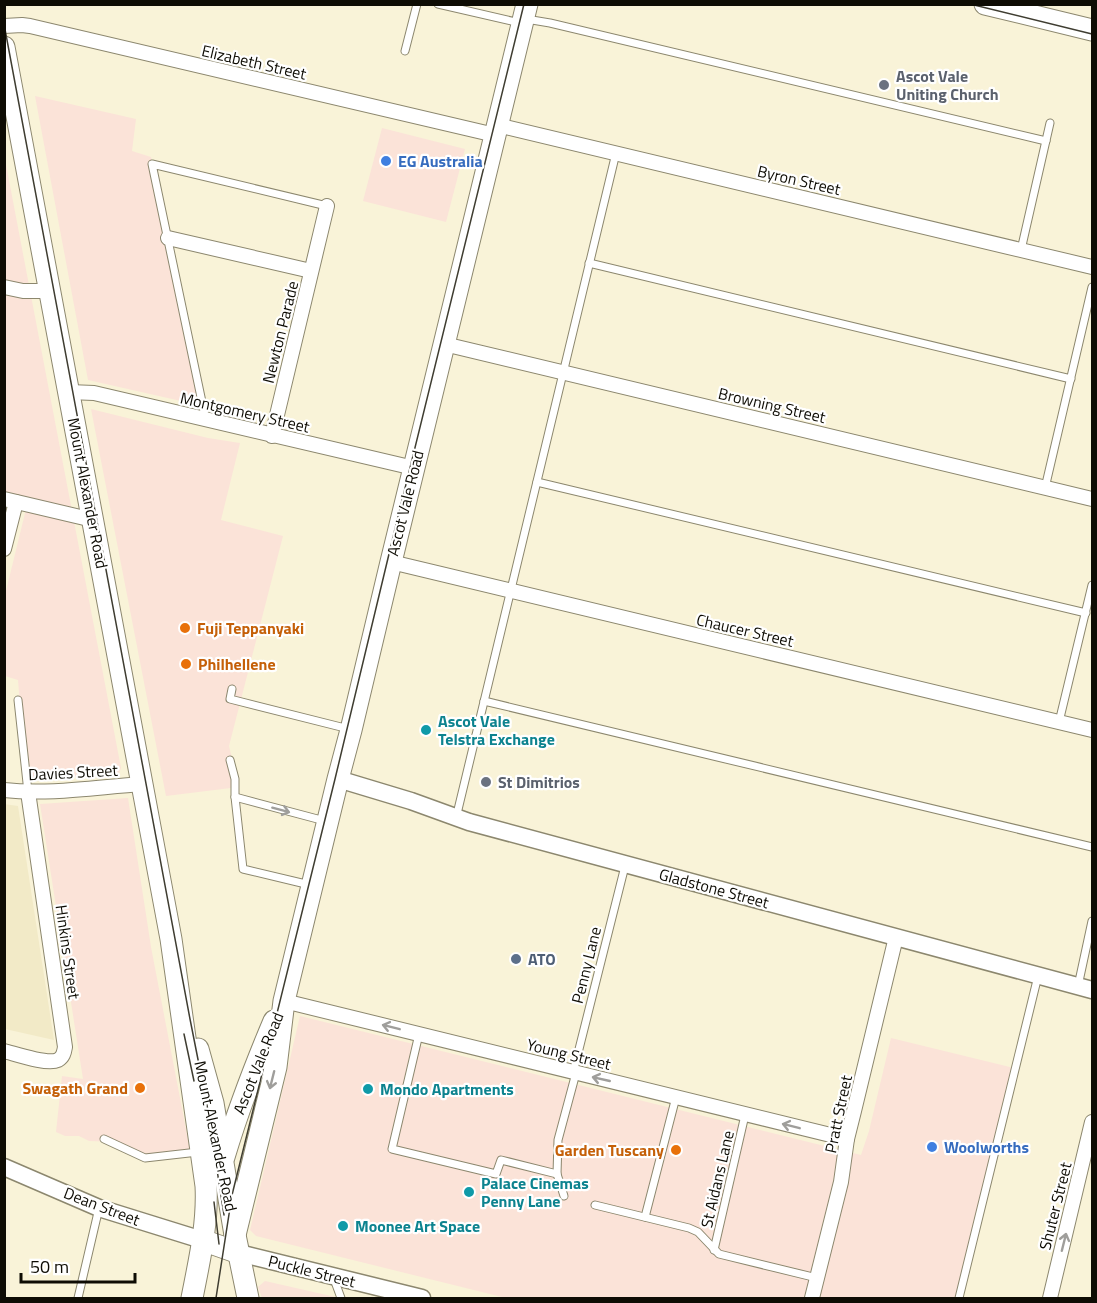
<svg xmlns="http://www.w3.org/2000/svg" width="1097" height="1303" viewBox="0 0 1097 1303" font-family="'Titillium Web',sans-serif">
  <rect width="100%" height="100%" fill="#f9f3d8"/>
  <!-- commercial -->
  <g fill="#fbe3d8">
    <polygon points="35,96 136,119 132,151 151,157 165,212 203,406 88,380"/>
    <polygon points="382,128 465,149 446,222 363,201"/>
    <polygon points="4,154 121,768 118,775 26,779 18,680 5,676 5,595 27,505 5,499"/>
    <polygon points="91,409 208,438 240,443 221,520 283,536 229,746 239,787 166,796"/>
    <polygon points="128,798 151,947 190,1150 147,1156 118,1142 89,1141 79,1136 65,1136 56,1132 62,1076 83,1079 40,804"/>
    <polygon points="300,1016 861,1155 869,1131 891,1038 1014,1068 956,1298 506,1298 256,1236 250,1230"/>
    <polygon points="265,1281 340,1298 262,1298 258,1287"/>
  </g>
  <!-- built -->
  <polygon fill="#f2eac7" points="4,804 18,806 54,1040 5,1029"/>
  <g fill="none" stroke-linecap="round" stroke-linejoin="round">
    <defs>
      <g id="service">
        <polyline points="438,4 520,23"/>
        <polyline points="526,19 550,23 1046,141"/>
        <polyline points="405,51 417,4"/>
        <polyline points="1021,250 1050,123"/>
        <polyline points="589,263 1071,379"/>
        <polyline points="206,421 152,164 327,206"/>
        <polyline points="537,482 1086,613"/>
        <polyline points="1045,488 1092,287"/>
        <polyline points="232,689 230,699 349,729"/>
        <polyline points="18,700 28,792"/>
        <polyline points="484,701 1092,847"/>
        <polyline points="1059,722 1092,585"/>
        <polyline points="230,760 235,779 235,797 243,869 310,885"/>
        <polyline points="235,797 325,821"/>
        <polyline points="456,818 616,153"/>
        <polyline points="1078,986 1092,921"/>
        <polyline points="419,1034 392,1149 496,1174 501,1160 557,1174"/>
        <polyline points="573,1073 625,866"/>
        <polyline points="104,1139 145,1158 198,1152"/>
        <polyline points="564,1196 557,1174 558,1140 576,1073"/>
        <polyline points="595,1205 689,1228 698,1232 719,1254 817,1278"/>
        <polyline points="645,1217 676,1097"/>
        <polyline points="714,1250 745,1115"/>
        <polyline points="334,1279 341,1298"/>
        <polyline points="78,1298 99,1208"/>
        <polyline points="959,1298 1038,976"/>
      </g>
      <g id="minor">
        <polyline points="4,26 22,25 30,26 495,135"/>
        <polyline points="497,125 1092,267"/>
        <polyline points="168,238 311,271"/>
        <polyline points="4,287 23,291 50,291"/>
        <polyline points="444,344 1092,499"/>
        <polyline points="69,392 94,393 414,468"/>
        <polyline points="272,436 327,206"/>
        <polyline points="4,499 93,520"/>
        <polyline points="4,549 16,502"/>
        <polyline points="391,562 1092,730"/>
        <path d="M4 790C50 795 97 787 143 784"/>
        <polyline points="284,1001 847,1139"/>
        <path d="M4 1051C16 1054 47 1065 58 1060 63 1057 64 1053 65 1047L28 792"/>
        <polyline points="812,1298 841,1182 847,1139 854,1111 896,937"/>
        <polyline points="1050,1298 1092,1122"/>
      </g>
      <g id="tertiary">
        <polyline points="338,779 411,801 469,822 1092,990"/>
        <polyline points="4,1167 99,1208 202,1240"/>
        <polyline points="239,1253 422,1298"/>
      </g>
      <g id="primary">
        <polyline points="985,4 1092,30"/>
        <path d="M4 47 171 939 206 1186C208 1224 199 1262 192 1298"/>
        <polyline points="198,1049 213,1103 235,1235 248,1298"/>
        <path d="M224 1157C238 1110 255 1066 274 1021"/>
        <polyline points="235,1235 276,1067 284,1001 338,779 351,730 391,562 527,4"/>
        <polyline points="202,1240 239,1253"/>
      </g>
    </defs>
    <!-- service casing -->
    <use href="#service" stroke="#8c876e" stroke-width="9"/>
    <!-- minor casing -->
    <use href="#minor" stroke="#8c876e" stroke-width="16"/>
    <!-- tertiary casing -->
    <use href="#tertiary" stroke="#8c876e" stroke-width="19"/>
    <!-- primary casing -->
    <use href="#primary" stroke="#8c876e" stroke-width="23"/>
    <!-- service -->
    <use href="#service" stroke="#fff" stroke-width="7"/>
    <!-- minor -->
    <use href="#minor" stroke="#fff" stroke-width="14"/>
    <!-- tertiary -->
    <use href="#tertiary" stroke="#fff" stroke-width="16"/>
    <!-- primary -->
    <use href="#primary" stroke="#fff" stroke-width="21"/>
    <!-- tram -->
    <g stroke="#3f3d31" stroke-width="1.5">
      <polyline points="970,4 1092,34"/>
      <polyline points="4,24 190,1019 207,1105 224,1215"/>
      <polyline points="184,1034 194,1081"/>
      <polyline points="214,1202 219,1244"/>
      <polyline points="216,1298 232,1195 335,779 395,529 524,4"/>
    </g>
  </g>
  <!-- one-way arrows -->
  <defs><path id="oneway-shaft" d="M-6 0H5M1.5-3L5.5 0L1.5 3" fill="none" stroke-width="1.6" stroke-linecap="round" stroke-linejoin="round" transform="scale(1.5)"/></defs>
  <g stroke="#9f9e9b">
    <use href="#oneway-shaft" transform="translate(281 810) rotate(15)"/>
    <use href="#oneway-shaft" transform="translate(391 1027) rotate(-166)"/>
    <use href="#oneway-shaft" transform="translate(601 1079) rotate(-167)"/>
    <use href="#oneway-shaft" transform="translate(272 1080) rotate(104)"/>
    <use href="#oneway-shaft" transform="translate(791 1126) rotate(-166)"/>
    <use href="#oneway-shaft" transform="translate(1064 1242) rotate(-76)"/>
  </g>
  <!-- markers -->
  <g fill="#6b7280" stroke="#fff" stroke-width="2">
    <circle cx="884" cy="85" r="6"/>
    <circle cx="486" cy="782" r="6"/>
  </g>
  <g fill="#3f7fe0" stroke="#fff" stroke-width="2">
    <circle cx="386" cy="161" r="6"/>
    <circle cx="932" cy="1147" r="6"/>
  </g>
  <g fill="#e8710a" stroke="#fff" stroke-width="2">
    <circle cx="185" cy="628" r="6"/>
    <circle cx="186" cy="664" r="6"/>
    <circle cx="140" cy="1088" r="6"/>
    <circle cx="676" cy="1150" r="6"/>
  </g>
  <g fill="#0f9aa8" stroke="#fff" stroke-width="2">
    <circle cx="426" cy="730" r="6"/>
    <circle cx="368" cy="1089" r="6"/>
    <circle cx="469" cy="1192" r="6"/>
    <circle cx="343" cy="1226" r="6"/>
  </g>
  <circle fill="#5c6f8a" stroke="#fff" stroke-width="2" cx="516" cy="959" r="6"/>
  <g text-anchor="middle" stroke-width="4.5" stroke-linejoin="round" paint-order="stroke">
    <!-- street labels -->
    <g font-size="16" fill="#0e0c04" stroke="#fff">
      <text transform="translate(254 62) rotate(13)" y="6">Elizabeth Street</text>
      <text transform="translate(799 180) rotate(13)" y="6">Byron Street</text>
      <text transform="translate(280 332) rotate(-76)" y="6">Newton Parade</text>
      <text transform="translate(772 405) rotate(13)" y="6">Browning Street</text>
      <text transform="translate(245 412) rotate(13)" y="6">Montgomery Street</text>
      <text transform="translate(88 493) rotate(79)" y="6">Mount Alexander Road</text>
      <text transform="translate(405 503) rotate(-76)" y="6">Ascot Vale Road</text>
      <text transform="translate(745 630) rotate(13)" y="6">Chaucer Street</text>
      <text transform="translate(73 772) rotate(-3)" y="6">Davies Street</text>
      <text transform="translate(714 888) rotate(15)" y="6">Gladstone Street</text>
      <text transform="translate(68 952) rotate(82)" y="6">Hinkins Street</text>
      <text transform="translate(586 965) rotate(-76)" y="6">Penny Lane</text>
      <text transform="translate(569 1054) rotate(14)" y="6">Young Street</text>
      <text transform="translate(258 1063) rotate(-68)" y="6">Ascot Vale Road</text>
      <text transform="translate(838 1114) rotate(-78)" y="6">Pratt Street</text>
      <text transform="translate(216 1136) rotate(78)" y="6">Mount Alexander Road</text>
      <text transform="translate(717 1179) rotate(-77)" y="6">St Aidans Lane</text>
      <text transform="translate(102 1206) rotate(21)" y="6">Dean Street</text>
      <text transform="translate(1055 1206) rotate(-76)" y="6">Shuter Street</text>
      <text transform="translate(312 1271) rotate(14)" y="6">Puckle Street</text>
    </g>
    <!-- worship labels -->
    <g font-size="16" font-weight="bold" fill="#5b616d" stroke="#fff" text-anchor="start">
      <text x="896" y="82">Ascot Vale<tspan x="896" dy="18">Uniting Church</tspan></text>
      <text x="498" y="788">St Dimitrios</text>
    </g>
    <!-- shop labels -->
    <g font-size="16" font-weight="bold" fill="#366cbe" stroke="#fff" text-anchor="start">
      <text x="398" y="167">EG Australia</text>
      <text x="944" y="1153">Woolworths</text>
    </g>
    <!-- food labels -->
    <g font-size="16" font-weight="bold" fill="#c56008" stroke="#fff" text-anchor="start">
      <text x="197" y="634">Fuji Teppanyaki</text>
      <text x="198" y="670">Philhellene</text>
      <text x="128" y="1094" text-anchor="end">Swagath Grand</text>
      <text x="664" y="1156" text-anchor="end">Garden Tuscany</text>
    </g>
    <!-- culture labels -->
    <g font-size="16" font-weight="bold" fill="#0d838f" stroke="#fff" text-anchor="start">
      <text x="438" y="727">Ascot Vale<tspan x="438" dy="18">Telstra Exchange</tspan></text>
      <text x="380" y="1095">Mondo Apartments</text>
      <text x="481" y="1189">Palace Cinemas<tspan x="481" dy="18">Penny Lane</tspan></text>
      <text x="355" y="1232">Moonee Art Space</text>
    </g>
    <!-- service labels -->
    <g font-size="16" font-weight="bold" fill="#4e5e75" stroke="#fff" text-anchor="start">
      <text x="528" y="965">ATO</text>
    </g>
  </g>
  <!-- border -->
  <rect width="1097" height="1303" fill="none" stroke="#0e0c04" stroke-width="12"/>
  <!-- scale -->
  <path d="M21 1273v9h114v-9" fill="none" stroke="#0e0c04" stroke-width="3"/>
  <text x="30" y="1273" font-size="18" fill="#0e0c04" stroke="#ffffff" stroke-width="4.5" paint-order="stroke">50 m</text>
</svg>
